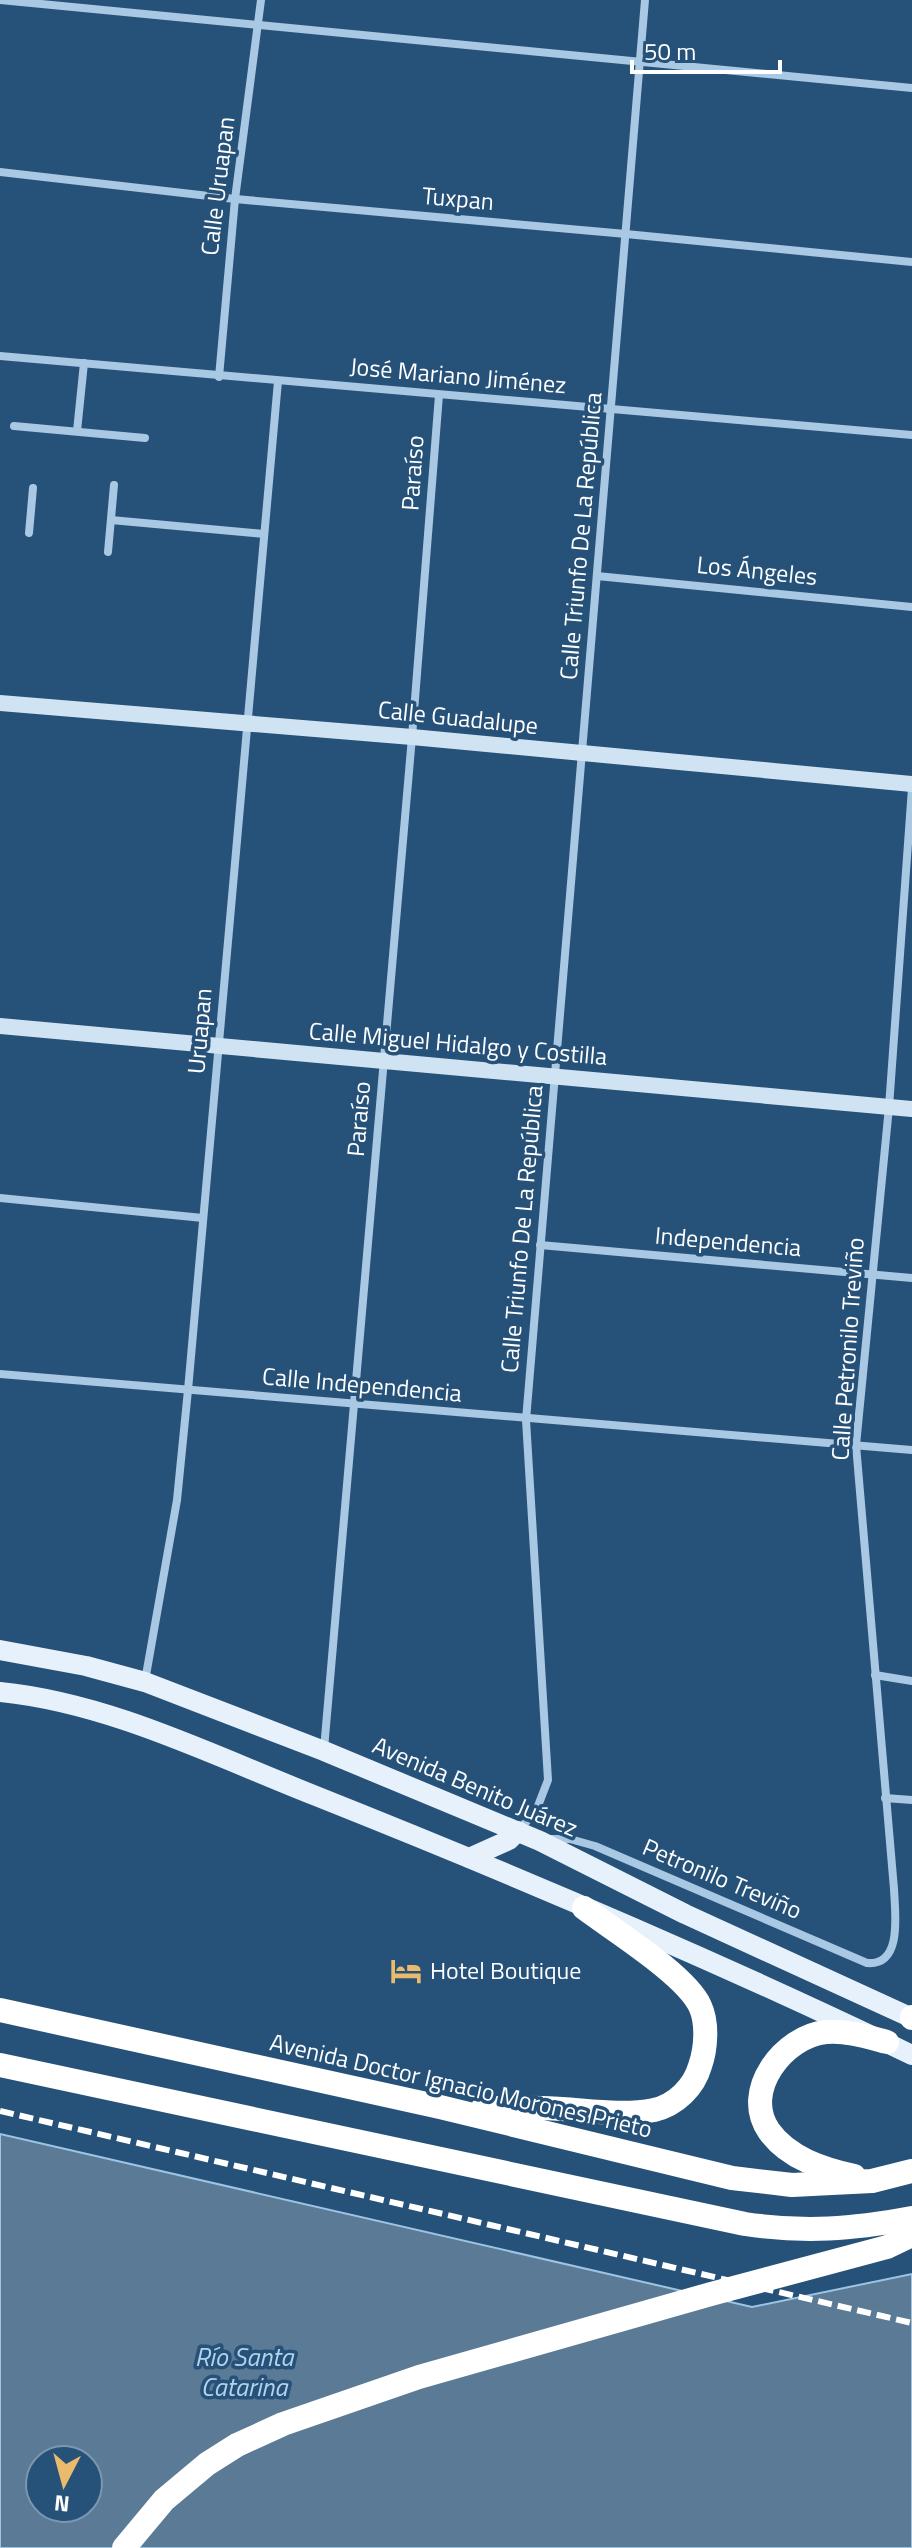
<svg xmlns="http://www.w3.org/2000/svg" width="912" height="2548" viewBox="0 0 912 2548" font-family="'Titillium Web',sans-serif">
  <rect width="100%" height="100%" fill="#265178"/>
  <!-- water -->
  <path fill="#5a7a96" stroke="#9cc4e3" stroke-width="2" fill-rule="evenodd" d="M0 2134 752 2307 912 2274V2548H0ZM40 2460H88V2508H40Z"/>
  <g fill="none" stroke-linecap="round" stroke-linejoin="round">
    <!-- street -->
    <g stroke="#a8c8e3" stroke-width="8">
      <polyline points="0,0 912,88"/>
      <polyline points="0,172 235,199 626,234 912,262"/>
      <polyline points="0,356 912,435"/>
      <polyline points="219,377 235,199 261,0"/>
      <polyline points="14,426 145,438"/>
      <polyline points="77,431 84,363"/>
      <polyline points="111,520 264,534"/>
      <polyline points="29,533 33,488"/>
      <polyline points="108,552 114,485"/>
      <polyline points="597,576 912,607"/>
      <polyline points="0,1198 203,1218"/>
      <polyline points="540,1245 912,1278"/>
      <polyline points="0,1374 912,1450"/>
      <polyline points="875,1675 912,1681"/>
      <polyline points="145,1681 177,1500 188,1390 278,381"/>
      <polyline points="324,1749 412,737 439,395"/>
      <polyline points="885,1798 912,1800"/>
      <polyline points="518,1831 536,1811 548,1780 526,1420 645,0"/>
      <path d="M550 1839H570L595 1846 867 1963C903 1966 895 1913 894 1889L856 1445 889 1107 912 788"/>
    </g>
    <!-- secondary -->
    <g stroke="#d0e3f3" stroke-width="16">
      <polyline points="0,703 412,737 912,784"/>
      <polyline points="0,1026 912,1109"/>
    </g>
    <!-- primary -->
    <g stroke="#e7f1fc" stroke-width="20">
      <polyline points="0,1650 86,1666 145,1682 324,1751 540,1841 685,1914 912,2018"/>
      <path d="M0 1692C110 1703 214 1756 316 1796 517 1876 717 1961 912 2055"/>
      <polyline points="469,1858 509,1840 518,1831"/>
    </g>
    <!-- highway -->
    <g stroke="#fff" stroke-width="24">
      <polyline points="0,2010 440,2107 732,2178 792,2185 872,2181 912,2171"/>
      <polyline points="912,2017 912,2018"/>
      <path d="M0 2065 745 2224C806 2233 852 2229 912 2218"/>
      <path d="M483 2108C509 2108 536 2107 562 2109 592 2111 624 2116 654 2110 676 2105 694 2087 700 2066 706 2049 708 2023 700 2006 686 1975 613 1930 584 1908"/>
      <path d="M854 2176C823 2169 788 2158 769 2131 741 2091 784 2036 826 2032 846 2030 868 2037 887 2042"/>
      <polyline points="124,2548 164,2500 207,2464 237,2445 283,2424 419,2377 711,2294 887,2247 912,2235"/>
    </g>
    <!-- rail -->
    <polyline stroke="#fff" stroke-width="6" stroke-dasharray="14 6" stroke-linecap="butt" points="0,2111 912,2323"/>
  </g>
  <!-- icons -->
  <defs>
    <symbol id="hotel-bare" viewBox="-9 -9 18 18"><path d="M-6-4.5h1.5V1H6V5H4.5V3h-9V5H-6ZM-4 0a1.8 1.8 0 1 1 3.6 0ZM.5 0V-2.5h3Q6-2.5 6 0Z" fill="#ebbb6d" stroke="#265178" stroke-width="2.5" paint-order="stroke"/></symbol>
  </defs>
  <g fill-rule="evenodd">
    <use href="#hotel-bare" x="384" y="1949" width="44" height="44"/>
  </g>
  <g text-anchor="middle" stroke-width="7" stroke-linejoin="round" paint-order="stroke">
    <!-- street labels -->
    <g font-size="24" fill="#fff" stroke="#265178">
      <text transform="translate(218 186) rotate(-83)" y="8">Calle Uruapan</text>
      <text transform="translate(458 199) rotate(5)" y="8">Tuxpan</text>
      <text transform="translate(458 376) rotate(5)" y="8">José Mariano Jiménez</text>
      <text transform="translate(413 473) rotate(-86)" y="8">Paraíso</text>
      <text transform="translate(581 536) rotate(-85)" y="8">Calle Triunfo De La República</text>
      <text transform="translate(757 571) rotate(6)" y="8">Los Ángeles</text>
      <text transform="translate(458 718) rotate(6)" y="8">Calle Guadalupe</text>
      <text transform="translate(200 1031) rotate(-85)" y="8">Uruapan</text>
      <text transform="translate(458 1044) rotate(5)" y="8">Calle Miguel Hidalgo y Costilla</text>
      <text transform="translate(359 1119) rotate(-85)" y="8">Paraíso</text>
      <text transform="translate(522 1229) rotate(-85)" y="8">Calle Triunfo De La República</text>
      <text transform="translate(728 1242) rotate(5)" y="8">Independencia</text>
      <text transform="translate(848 1349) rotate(-86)" y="8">Calle Petronilo Treviño</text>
      <text transform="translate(362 1385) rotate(5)" y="8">Calle Independencia</text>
      <text transform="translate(475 1787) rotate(23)" y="8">Avenida Benito Juárez</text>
      <text transform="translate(722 1879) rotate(23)" y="8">Petronilo Treviño</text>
      <text transform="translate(461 2086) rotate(13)" y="8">Avenida Doctor Ignacio Morones Prieto</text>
    </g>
    <!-- poi labels -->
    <g font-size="24" fill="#fff" stroke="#265178" text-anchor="start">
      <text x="430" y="1979">Hotel Boutique</text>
    </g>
    <!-- water labels -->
    <g font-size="26" font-style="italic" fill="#b3d2eb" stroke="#265178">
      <text x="244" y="2366">Río Santa<tspan x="244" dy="30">Catarina</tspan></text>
    </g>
  </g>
  <!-- north arrow -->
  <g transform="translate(64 2484) rotate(186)"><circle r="38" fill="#265178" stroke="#7d97ae" stroke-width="2"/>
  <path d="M0-6L14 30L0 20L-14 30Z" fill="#ebbb6d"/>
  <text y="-12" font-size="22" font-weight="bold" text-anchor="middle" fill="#ffffff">N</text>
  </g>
  <!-- scale -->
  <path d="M632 60v12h148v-12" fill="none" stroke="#ffffff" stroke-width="4"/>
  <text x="644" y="60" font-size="24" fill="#ffffff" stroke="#265178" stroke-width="6" paint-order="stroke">50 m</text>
</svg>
